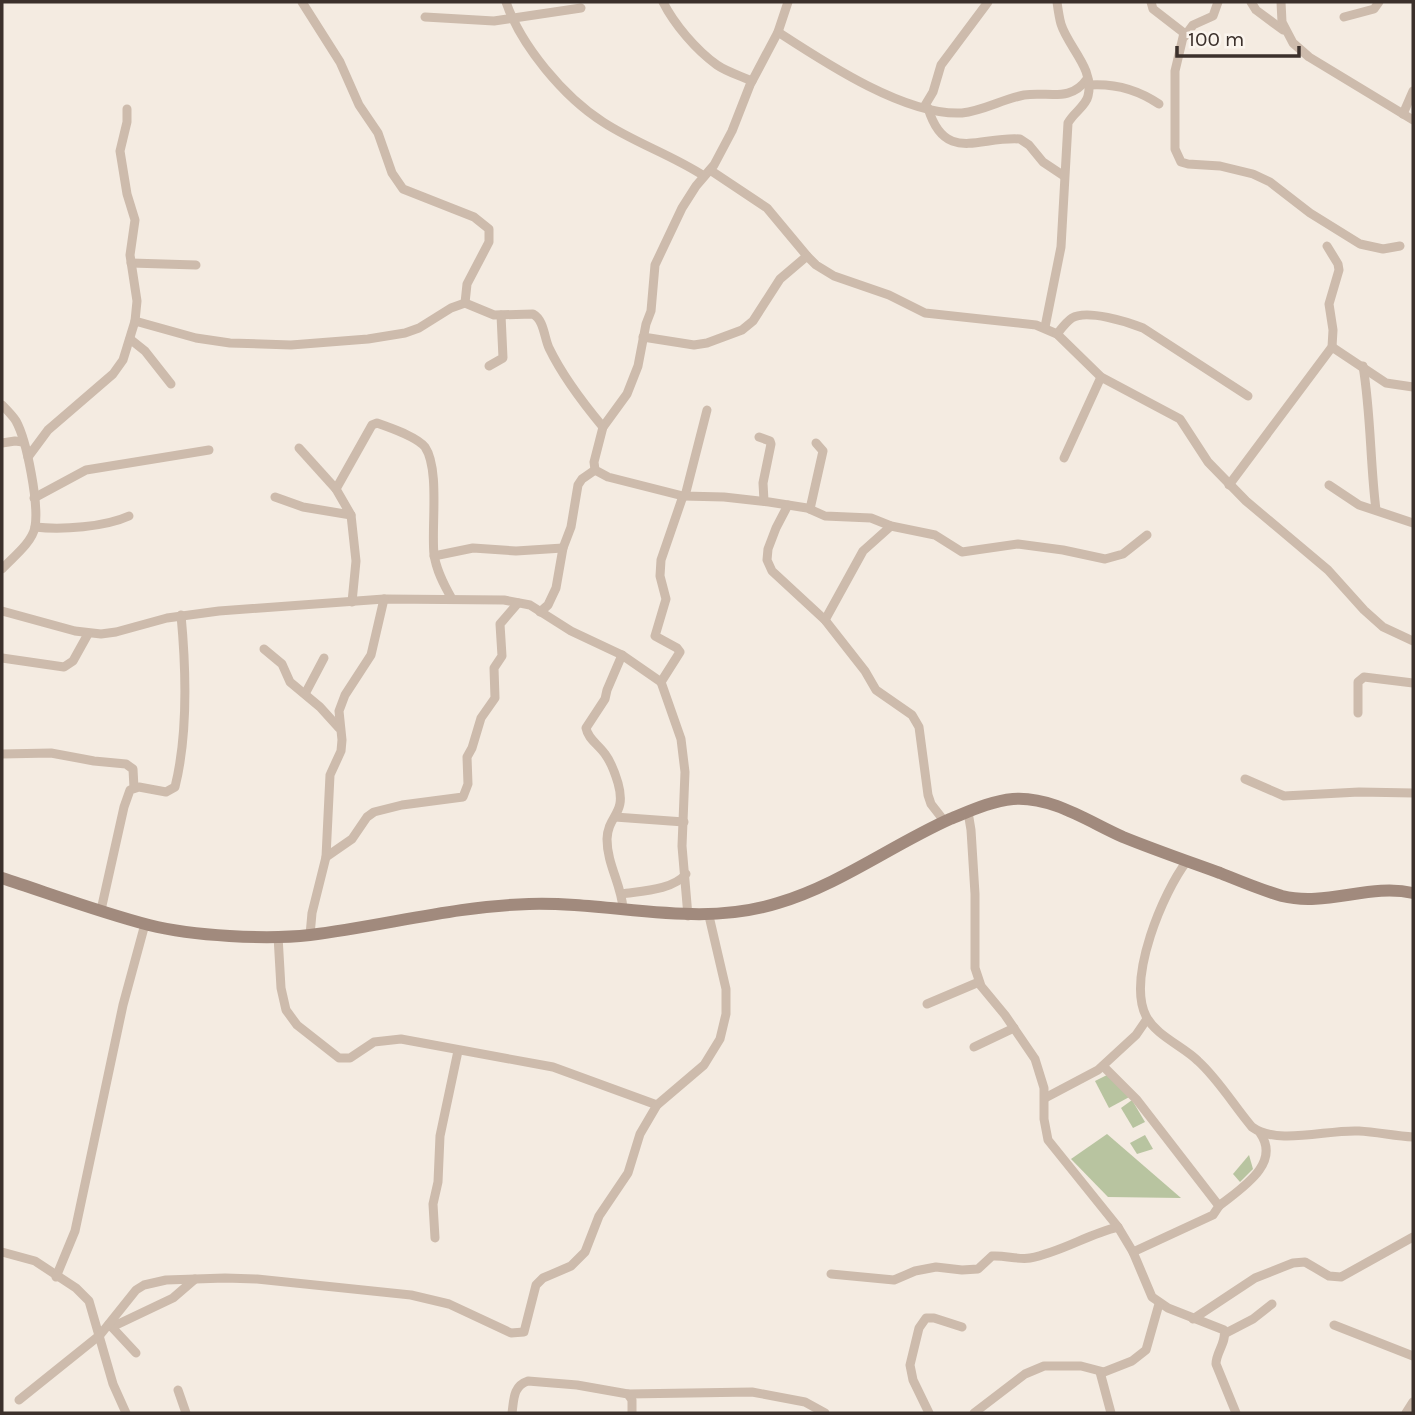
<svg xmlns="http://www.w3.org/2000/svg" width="1415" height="1415" viewBox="0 0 1415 1415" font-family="Karla,sans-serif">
  <rect width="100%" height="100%" fill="#f4ebe1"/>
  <!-- green -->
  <g fill="#b8c4a0">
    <polygon points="1109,1074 1133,1095 1109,1108 1095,1081"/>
    <polygon points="1132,1100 1145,1122 1133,1128 1121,1108"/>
    <polygon points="1107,1134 1181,1198 1108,1197 1071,1159"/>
    <polygon points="1145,1135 1153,1149 1137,1154 1130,1143"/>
    <polygon points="1249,1155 1253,1169 1240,1182 1233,1174"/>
  </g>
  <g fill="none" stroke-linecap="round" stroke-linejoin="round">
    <!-- street -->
    <g stroke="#cdbbac" stroke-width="9">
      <polyline points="302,2 340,62 359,105 378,133 392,173 403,189 474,217 489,229 489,242 467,284 465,303"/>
      <path d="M506 2C521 46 564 97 603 122 635 143 672 155 704 176"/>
      <path d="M663 2C674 24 696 50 717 65 727 72 741 76 752 81"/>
      <polyline points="788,2 778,32 750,85 732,131 714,165 696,186 682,208 655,265 651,311 646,324 638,366 627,394 603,427 594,462 595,470 608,477 683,496 724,497 769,502 807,508 825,516 871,518 891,526 935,535 962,552 1018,544 1063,550 1105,559 1123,554 1147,535"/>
      <polyline points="1151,2 1153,9 1184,33 1175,71 1175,149 1181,162 1188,164 1220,166 1253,174 1270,182 1310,213 1360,244 1383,249 1400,246"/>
      <polyline points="1251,2 1256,10 1283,30"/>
      <polyline points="1281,2 1282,22 1293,43 1309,57 1413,120"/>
      <polyline points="425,17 494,21 581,8"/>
      <polyline points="1344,17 1374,9 1379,2"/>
      <path d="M778 32C824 62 905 116 962 113 983 111 1003 99 1024 95 1048 91 1070 103 1087 79"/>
      <polyline points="1185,36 1193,25 1213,16 1218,2"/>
      <path d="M1088 85C1114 83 1137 89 1159 104"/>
      <polyline points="924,107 933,92 941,65 988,2"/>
      <path d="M928 108C945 164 979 136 1020 139L1029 145 1043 162 1064 176"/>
      <polyline points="1403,114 1413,91"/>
      <polyline points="710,170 767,208 807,256 816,265 834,276 889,295 925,313 1036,325 1057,334 1101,377 1180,419 1208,462 1246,501 1328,570 1364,610 1383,627 1413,641"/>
      <polyline points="131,263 196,265"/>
      <path d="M135 321 196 338 230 343 291 345 368 339 405 333 419 328 451 308 465 303 494 315 533 314C544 320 544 337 549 348 563 377 583 403 603 427"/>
      <path d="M1045 327 1061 247 1068 123C1073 113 1086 106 1088 96 1095 69 1068 47 1061 24 1059 17 1058 9 1057 2"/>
      <path d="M1057 334C1061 329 1067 321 1072 318 1087 309 1128 322 1143 328L1248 396"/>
      <polyline points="643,337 694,345 707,343 742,330 753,321 780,279 807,256"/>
      <polyline points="130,339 145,351 171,384"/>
      <polyline points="1332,347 1386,383 1413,387"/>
      <polyline points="489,366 503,358 501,315"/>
      <path d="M1363 366C1371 414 1370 462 1376 510"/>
      <path d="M2 405C7 410 12 415 16 421 27 441 39 504 35 527 32 543 12 558 2 569"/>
      <polyline points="759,437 770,441 771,444 763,483 764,501"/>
      <polyline points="2,443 15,441 23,442"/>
      <polyline points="299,448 336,489"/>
      <polyline points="28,457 48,430 113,374 123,360 135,321 137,301 130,255 135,220 127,194 120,151 127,122 127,109"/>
      <polyline points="1064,458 1101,377"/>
      <polyline points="1229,485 1332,347 1333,330 1329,304 1339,270 1338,264 1327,246"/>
      <polyline points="1329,485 1359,505 1413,523"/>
      <polyline points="683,496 661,560 660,576 666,599 655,636 677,648 680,652 661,682 681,739 685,772 682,846 688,916"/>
      <polyline points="685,496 707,410"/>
      <polyline points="275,497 303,507 351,515"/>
      <polyline points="34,498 86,470 209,450"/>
      <polyline points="788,505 776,528 768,549 767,560 772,571 825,620 865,671 876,690 912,715 919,727 928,795 931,804 945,822"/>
      <polyline points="810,509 823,451 816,443"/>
      <path d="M35 527C62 530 105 527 129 516"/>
      <polyline points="434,556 473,548 516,551 563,548"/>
      <path d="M352 602 356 561 351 515 336 489 372 425 377 423C390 428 416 436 425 447 440 469 431 528 434 554 436 570 444 585 452 599"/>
      <polyline points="2,611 75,631 101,634 116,632 167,618 219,611 384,599 504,600 530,605 571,631 622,655 661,682"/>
      <polyline points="540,612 548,605 556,588 563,548 571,527 578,485 582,479 595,470"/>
      <polyline points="825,620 863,551 891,526"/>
      <polyline points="264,649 282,664 290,682 320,707 339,728"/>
      <path d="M622 655 607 690 605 699 586 728C588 739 598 744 605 754 611 762 615 773 618 783 627 815 608 814 607 839 607 864 621 884 623 908"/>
      <polyline points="2,658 64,667 73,661 88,634"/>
      <polyline points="305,694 324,658"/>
      <polyline points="1358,713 1358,682 1364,677 1413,683"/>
      <polyline points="2,754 51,753 94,761 126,764 133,769 134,788"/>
      <polyline points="1245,779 1284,796 1359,792 1413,793"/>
      <path d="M968 812 971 830 975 894V968L981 986 1005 1015 1035 1059 1044 1088V1119L1048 1140 1118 1227 1133 1252 1152 1297 1168 1308 1224 1330C1227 1342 1216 1352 1216 1364L1236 1413"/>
      <polyline points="615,817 684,822"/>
      <polyline points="326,857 352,839 367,817 374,812 402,805 463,797 468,784 467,757 472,748 481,718 495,698 494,668 502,656 500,624 518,603"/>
      <path d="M1187 861C1163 892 1127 978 1146 1016 1156 1036 1183 1046 1198 1061 1219 1080 1234 1106 1252 1127 1278 1146 1328 1129 1359 1131 1377 1132 1395 1136 1413 1137"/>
      <path d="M622 894C641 891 673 890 686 874"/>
      <path d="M101 910 124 807 130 790 139 787 166 792 175 787C188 735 186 668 181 615"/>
      <polyline points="310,935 312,913 326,857 330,775 341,751 342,740 339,711 345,695 371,655 384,599"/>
      <polyline points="278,936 281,988 286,1010 297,1025 339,1058 350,1058 374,1042 401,1039 553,1067 657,1105"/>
      <polyline points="927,1004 979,982"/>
      <polyline points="974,1047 1014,1028"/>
      <polyline points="1103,1066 1137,1100 1219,1206 1213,1215 1133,1252"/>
      <polyline points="1045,1098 1098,1070 1136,1035 1147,1019"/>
      <path d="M1219 1206C1240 1189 1282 1164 1260 1133"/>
      <polyline points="435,1238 433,1204 438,1182 440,1136 458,1051"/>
      <polyline points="2,1252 35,1261 76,1288 89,1301 113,1384 126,1413"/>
      <path d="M831 1274 894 1280 915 1271 936 1267 962 1270 978 1269 992 1256C1005 1255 1018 1260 1030 1258 1062 1252 1088 1234 1118 1227"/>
      <polyline points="56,1277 75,1231 123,1005 145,924"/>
      <polyline points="1193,1319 1255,1278 1293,1263 1305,1262 1329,1276 1341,1277 1413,1237"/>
      <polyline points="109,1324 136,1353"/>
      <polyline points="1334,1325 1413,1356"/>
      <polyline points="112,1327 173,1298 195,1279"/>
      <polyline points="1226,1333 1253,1319 1272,1304"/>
      <polyline points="1100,1372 1111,1413"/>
      <polyline points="178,1390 186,1413"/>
      <polyline points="628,1394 632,1400 632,1413"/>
      <polyline points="19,1400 100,1335 136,1290 144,1285 166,1280 225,1278 257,1279 411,1295 449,1304 511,1333 524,1332 536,1285 543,1278 571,1266 585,1252 599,1216 628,1173 640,1134 657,1105 704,1065 720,1039 726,1014 726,989 709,916"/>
      <path d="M512 1413C514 1399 513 1386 528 1381L577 1385 628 1394 752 1392 805 1402 825 1413"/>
      <polyline points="929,1413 913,1380 910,1365 919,1328 926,1318 934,1318 962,1327"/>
      <polyline points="974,1413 1025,1374 1044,1366 1081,1366 1104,1372 1132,1361 1146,1350 1159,1304"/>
      <polyline points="1406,1413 1413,1402"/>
    </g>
    <!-- secondary -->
    <path stroke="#a18a7d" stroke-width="12" d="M2 878C51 894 99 912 149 925 193 936 266 940 310 935 384 926 455 906 529 904 613 901 696 929 778 903 839 885 892 845 950 819 970 811 991 801 1013 799 1052 796 1089 822 1123 837 1155 850 1187 861 1220 873 1240 881 1261 890 1282 896 1326 907 1370 883 1413 893"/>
  </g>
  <!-- border -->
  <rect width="1415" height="1415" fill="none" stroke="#3b302b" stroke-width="7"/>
  <!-- scale -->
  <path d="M1177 46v10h122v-10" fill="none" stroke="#3b302b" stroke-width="3.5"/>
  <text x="1188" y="46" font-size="21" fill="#3b302b" stroke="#fbf5ee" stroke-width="5" paint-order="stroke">100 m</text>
</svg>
